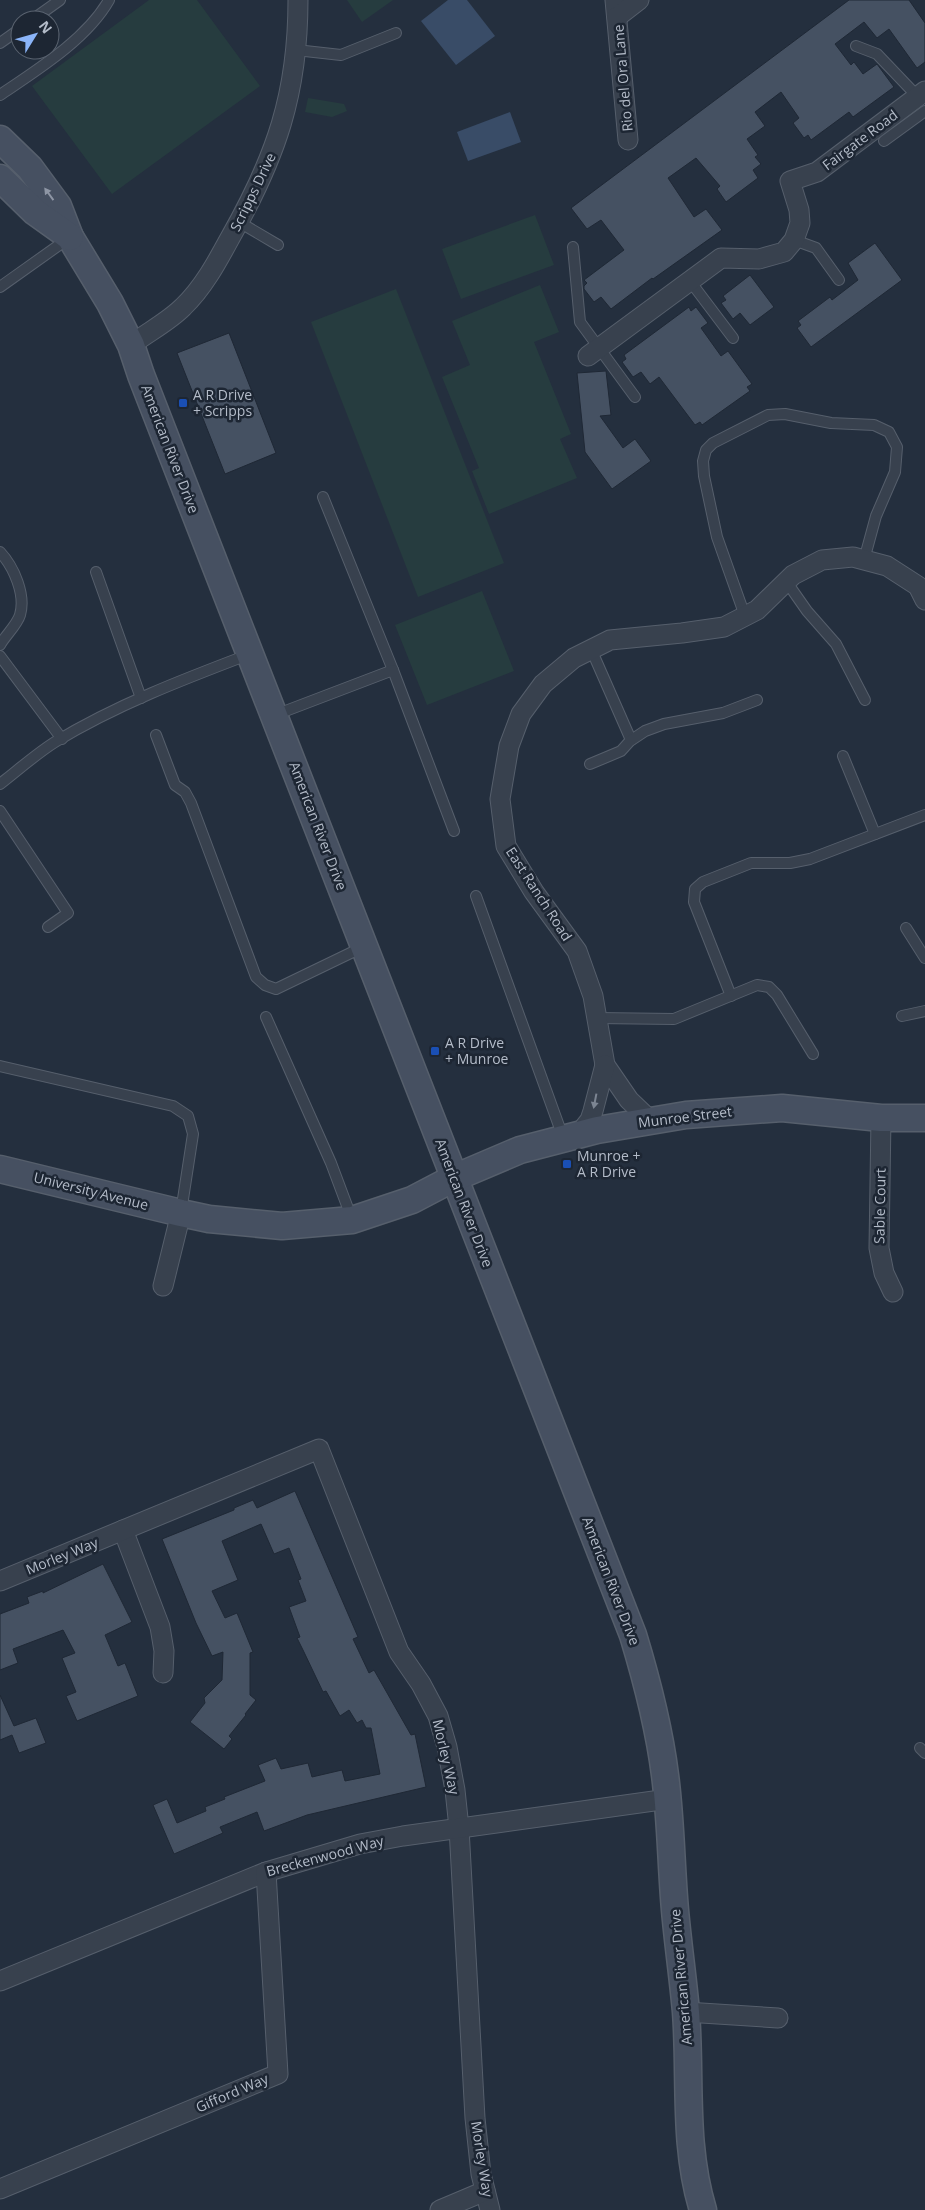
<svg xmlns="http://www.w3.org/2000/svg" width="925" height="2210" viewBox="0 0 925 2210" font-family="'Open Sans',sans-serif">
  <rect width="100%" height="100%" fill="#242f3e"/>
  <!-- green -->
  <g fill="#263c3f">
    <polygon points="149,0 197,0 260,86 112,194 32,86"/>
    <polygon points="347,0 393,0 362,22"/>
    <polygon points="308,98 344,104 347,111 332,117 305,112"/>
    <polygon points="535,215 554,265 461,299 442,249"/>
    <polygon points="540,285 559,332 534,342 571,434 560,439 577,478 489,514 472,471 479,468 442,377 470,365 452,321"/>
    <polygon points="396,289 504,563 418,597 311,322"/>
    <polygon points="482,591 514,671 427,705 395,625"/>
  </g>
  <!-- water -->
  <g fill="#394c67">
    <polygon points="448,0 467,0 495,36 456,65 421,21"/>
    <polygon points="510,112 521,142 468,161 457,132"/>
  </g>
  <!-- building -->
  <g fill="#455162" stroke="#1f2835">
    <polygon points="849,0 909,0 925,23 925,62 917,68 889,29 877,38 864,22 835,44 851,65 854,62 863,74 877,64 894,87 853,117 849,112 811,140 808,135 804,138 793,123 799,118 781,92 755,112 765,126 747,139 758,155 755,157 761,164 753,170 758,178 726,202 717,189 720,186 696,158 668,178 694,217 706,209 722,230 653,279 652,278 611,309 601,297 594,302 584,289 584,286 587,283 584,280 624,250 601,220 587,229 571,208"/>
    <polygon points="875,243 902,280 811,347 797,328 801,325 798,321 830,297 832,300 858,280 848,263"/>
    <polygon points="750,275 774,307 750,325 740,313 733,319 721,303 726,300 723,296"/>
    <polygon points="689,307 691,311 696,307 708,323 701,328 721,356 728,351 752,384 747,387 750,391 702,425 700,422 695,425 659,377 650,384 641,372 633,377 622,362 626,359 624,355"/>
    <polygon points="229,333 276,453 225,474 177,353"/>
    <polygon points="606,371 611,415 600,416 623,448 635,439 651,461 612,489 585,452 577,373"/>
    <polygon points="295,1491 358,1637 353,1639 369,1673 374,1670 411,1735 415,1734 426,1787 307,1815 264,1831 257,1812 220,1827 223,1833 174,1854 153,1805 167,1799 177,1823 206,1811 205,1807 225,1799 224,1797 265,1781 258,1765 276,1758 281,1769 308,1763 312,1777 342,1770 345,1781 380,1774 371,1728 366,1728 362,1720 357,1723 349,1710 340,1716 326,1691 323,1692 303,1650 297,1638 300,1637 289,1607 306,1601 298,1580 301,1579 289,1548 274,1554 261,1524 222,1541 238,1580 212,1591 225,1618 237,1613 253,1652 250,1653 250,1695 256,1700 245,1714 246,1715 229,1736 232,1739 224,1749 190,1722 205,1703 204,1698 222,1680 223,1652 212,1656 196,1623 162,1539 234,1510 234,1508 253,1500 257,1508"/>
    <polygon points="103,1564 132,1622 105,1635 118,1666 125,1663 138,1696 77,1721 66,1696 76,1692 62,1658 75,1653 63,1630 13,1649 18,1663 0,1670 0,1614 29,1603 27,1597 43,1591 43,1593"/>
    <polygon points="0,1695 14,1726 36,1718 46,1743 19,1753 12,1735 0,1740"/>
  </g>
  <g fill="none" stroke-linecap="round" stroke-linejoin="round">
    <defs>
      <g id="lane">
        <polyline points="32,20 60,0"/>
        <polyline points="0,43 20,29"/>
        <polyline points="856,46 877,54 918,97"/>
        <polyline points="296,50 341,55 396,33"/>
        <path d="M0 95C37 70 87 39 109 0"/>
        <polyline points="884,141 925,111"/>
        <polyline points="239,222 278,245"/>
        <polyline points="794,240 816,248 839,280"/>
        <polyline points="573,247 580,322 635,397"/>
        <polyline points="690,281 733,338"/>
        <polyline points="0,287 69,238"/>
        <polyline points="323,497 393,670"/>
        <path d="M0 552C14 567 26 595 20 615 17 625 5 636 0 645"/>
        <polyline points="96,572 141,698"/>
        <polyline points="786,581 807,611 836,644 865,700"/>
        <polyline points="745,616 717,537 704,476 703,461 706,450 713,443 768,415 785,414 831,423 874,425 889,432 897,447 895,472 876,516 864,560"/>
        <polyline points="591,649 631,740"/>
        <polyline points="0,656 62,739"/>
        <polyline points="275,715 393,670 454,831"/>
        <polyline points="156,735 175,785 185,792 191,803 256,977 265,985 276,989 363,947"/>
        <polyline points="843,756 875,834"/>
        <polyline points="590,764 621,751 630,741 645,731 664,724 723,713 757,700"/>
        <path d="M0 784C18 770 36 754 55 742 116 705 184 679 250 654"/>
        <polyline points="0,811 68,913 48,927"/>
        <polyline points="476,896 563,1137"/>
        <polyline points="906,928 925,958"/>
        <polyline points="731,996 694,902 695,889 703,882 751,863 790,863 810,859 925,815"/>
        <polyline points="902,1016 925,1011"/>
        <polyline points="266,1017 331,1163 352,1219"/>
        <polyline points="597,1018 674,1019 757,985 769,987 777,995 813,1054"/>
        <polyline points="0,1066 173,1106 188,1116 193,1134 181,1212"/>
        <polyline points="920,1748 925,1753"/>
      </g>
      <g id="street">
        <polyline points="615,0 628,140"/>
        <polyline points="617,17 639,0"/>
        <path d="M131 345C148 332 168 322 183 307 203 288 217 262 230 238 276 157 298 94 298 0"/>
        <polyline points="588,356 721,258 759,259 784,252 794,240 800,223 799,210 790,181 817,172 925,91"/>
        <polyline points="881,1118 879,1248 884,1273 893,1292"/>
        <polyline points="651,1121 629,1100 605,1065 593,996 577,951 534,892 506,846 500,799 509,746 521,714 543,684 574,658 610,640 682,633 724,627 757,610 793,575 822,560 853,557 887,566 918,586 925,600"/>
        <polyline points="579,1134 590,1120 593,1111 605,1065"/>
        <polyline points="163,1286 181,1213"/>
        <polyline points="123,1530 160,1627 164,1651 163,1673"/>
        <polyline points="0,1581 319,1449 399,1652 421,1684 438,1716 447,1747 455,1790 459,1828 475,2118 481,2174 490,2210"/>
        <polyline points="0,1981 266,1872 360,1844 403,1836 668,1799"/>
        <polyline points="686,2012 778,2018"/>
        <polyline points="0,2189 278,2074 266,1872"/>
        <polyline points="440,2210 485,2191"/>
      </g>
      <g id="secondary">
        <path d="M0 139 30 168 58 206 70 237 110 303 131 345 141 375 633 1635C647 1681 659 1727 665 1775 671 1820 671 1865 675 1910 678 1944 683 1978 686 2012 691 2078 683 2145 703 2210"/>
        <polyline points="0,178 35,212 70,237"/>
        <polyline points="0,1169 181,1213 209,1219 282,1226 352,1220 412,1200 454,1178 520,1150 597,1130 686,1115 782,1108 881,1118 925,1118"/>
      </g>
    </defs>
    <!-- lane casing -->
    <use href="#lane" stroke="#565f6c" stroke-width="12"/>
    <!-- street casing -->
    <use href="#street" stroke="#565f6c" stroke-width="21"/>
    <!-- secondary casing -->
    <use href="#secondary" stroke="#565f6c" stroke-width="29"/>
    <!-- lane -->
    <use href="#lane" stroke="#38414e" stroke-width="10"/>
    <!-- street -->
    <use href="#street" stroke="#38414e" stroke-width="19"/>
    <!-- secondary -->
    <use href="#secondary" stroke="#465061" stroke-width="26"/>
  </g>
  <!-- one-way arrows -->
  <defs><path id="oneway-solid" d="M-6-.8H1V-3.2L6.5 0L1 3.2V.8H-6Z" transform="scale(1.25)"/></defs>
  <use fill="#8e96a5" href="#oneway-solid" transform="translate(49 194) rotate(-126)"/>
  <use fill="#7c8592" href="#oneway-solid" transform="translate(595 1101) rotate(101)"/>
  <!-- markers -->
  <g fill="#1a4fb4" stroke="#1d2633" stroke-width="2">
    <rect x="178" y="398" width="10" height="10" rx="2.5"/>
    <rect x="430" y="1046" width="10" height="10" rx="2.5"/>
    <rect x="562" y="1159" width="10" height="10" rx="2.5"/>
  </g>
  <g text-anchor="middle" stroke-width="5" stroke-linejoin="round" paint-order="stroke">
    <!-- street labels -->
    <g font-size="14" fill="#b4bcc9" stroke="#1d2633">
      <text transform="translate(623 78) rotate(-95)" y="5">Rio del Ora Lane</text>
      <text transform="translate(860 140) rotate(-37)" y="5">Fairgate Road</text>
      <text transform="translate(253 192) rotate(-64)" y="5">Scripps Drive</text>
      <text transform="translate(170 449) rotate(69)" y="5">American River Drive</text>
      <text transform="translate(318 826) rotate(69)" y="5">American River Drive</text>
      <text transform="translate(539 894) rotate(57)" y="5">East Ranch Road</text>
      <text transform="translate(685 1117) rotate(-7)" y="5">Munroe Street</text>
      <text transform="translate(91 1191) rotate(14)" y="5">University Avenue</text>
      <text transform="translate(464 1203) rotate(69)" y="5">American River Drive</text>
      <text transform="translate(880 1206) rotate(-89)" y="5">Sable Court</text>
      <text transform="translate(62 1556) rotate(-22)" y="5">Morley Way</text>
      <text transform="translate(611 1581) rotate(69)" y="5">American River Drive</text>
      <text transform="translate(446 1757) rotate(77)" y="5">Morley Way</text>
      <text transform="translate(325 1856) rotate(-15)" y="5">Breckenwood Way</text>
      <text transform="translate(681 1977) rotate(-95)" y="5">American River Drive</text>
      <text transform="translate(232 2093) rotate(-23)" y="5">Gifford Way</text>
      <text transform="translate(482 2159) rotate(81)" y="5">Morley Way</text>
    </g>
    <!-- poi labels -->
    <g font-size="14" fill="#b4bcc9" stroke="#1d2633" text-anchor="start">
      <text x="193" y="400">A R Drive<tspan x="193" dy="16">+ Scripps</tspan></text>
      <text x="445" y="1048">A R Drive<tspan x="445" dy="16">+ Munroe</tspan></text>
      <text x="577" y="1161">Munroe +<tspan x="577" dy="16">A R Drive</tspan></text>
    </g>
  </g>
  <!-- north arrow -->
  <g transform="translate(35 35) rotate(53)"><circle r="24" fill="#1d2633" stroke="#59626f"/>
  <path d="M0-4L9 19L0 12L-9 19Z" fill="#8ab4f8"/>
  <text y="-8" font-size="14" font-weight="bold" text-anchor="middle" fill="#b4bcc9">N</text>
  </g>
</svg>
